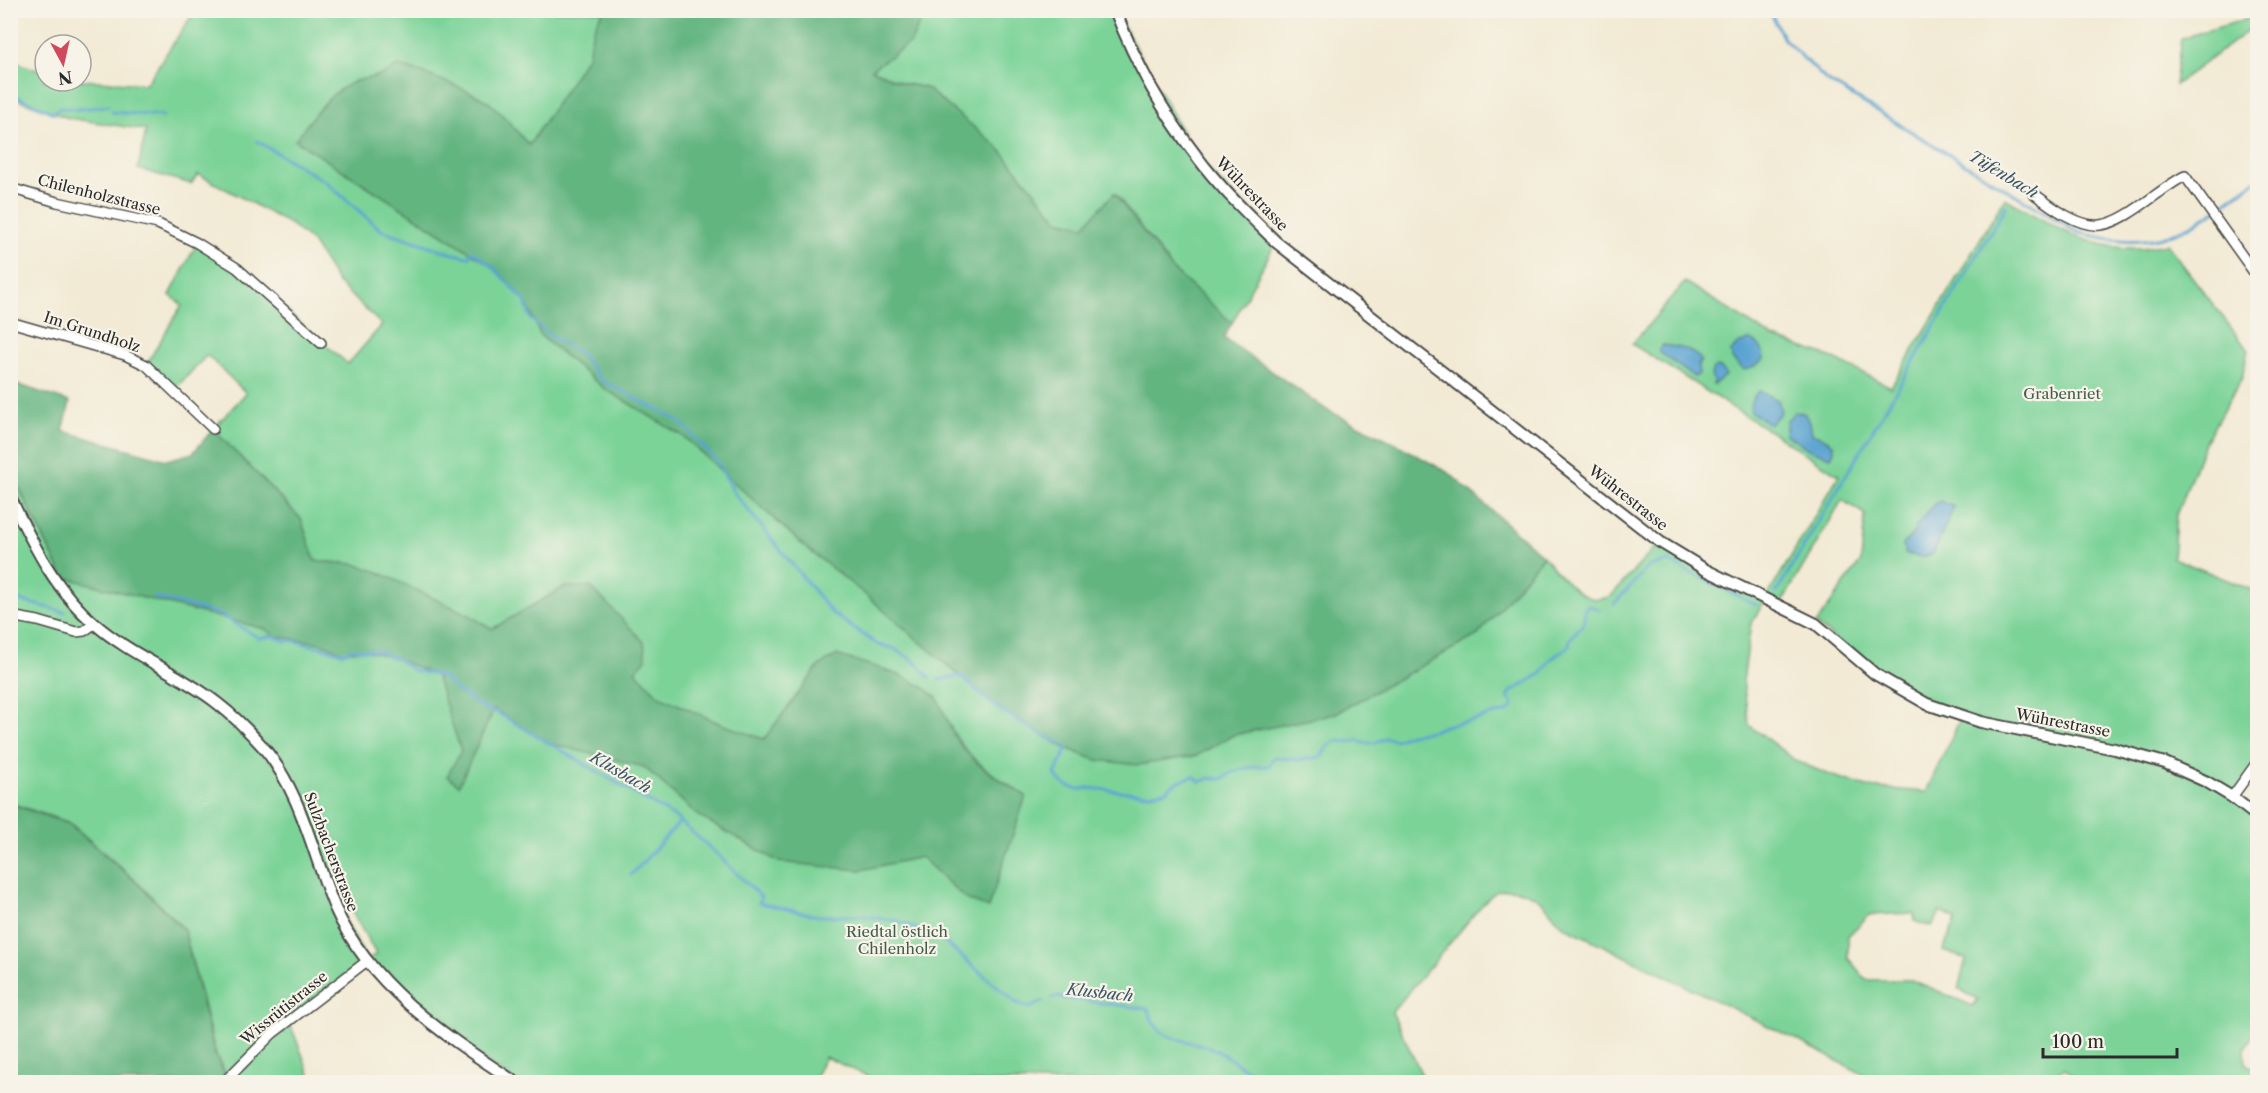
<svg xmlns="http://www.w3.org/2000/svg" width="2268" height="1093" viewBox="0 0 2268 1093" font-family="'Libre Caslon Text',serif">
  <rect width="100%" height="100%" fill="#f7f3e8"/>
  <filter id="ink" filterUnits="userSpaceOnUse"><feTurbulence type="fractalNoise" baseFrequency=".0167" numOctaves="2"/><feDisplacementMap in="SourceGraphic" scale="12" xChannelSelector="R" yChannelSelector="G"/><feConvolveMatrix kernelMatrix="1 2 1 2 8 2 1 2 1" color-interpolation-filters="sRGB"/></filter>
  <filter id="wash" filterUnits="userSpaceOnUse"><feTurbulence type="fractalNoise" baseFrequency=".008" numOctaves="4" result="noise"/><feDisplacementMap in="SourceGraphic" scale="24" xChannelSelector="R" yChannelSelector="G"/><feGaussianBlur stdDeviation="1.35" result="paint"/><feColorMatrix in="noise" values="0 0 0 0 0 0 0 0 0 0 0 0 0 0 0 0 0 1.4 0 .05"/><feComposite in="paint" operator="in"/></filter>
  <g filter="url(#wash)">
    <rect width="100%" height="100%" fill="#f2ead4"/>
    <!-- green -->
    <g fill="#7bd398" stroke="#537f62" stroke-width="1.5" fill-rule="evenodd">
      <path d="M195 11H604C594 24 590 37 589 54L529 146 488 101 389 74 355 81 295 140 492 266 525 301 541 336 605 389 683 436 804 546 867 596 996 707 1196 756 1233 735 1334 714 1478 635 1543 556C1561 575 1582 609 1611 596L1660 542 1766 599 1839 475 1632 344 1685 282 1772 337 1830 357 1891 387 2005 198C2047 222 2089 251 2139 248 2149 248 2158 245 2167 244L2248 350 2242 378 2206 440 2176 515 2173 558 2257 592V761L2232 797 2257 817V1028L2245 1048 2246 1064 2257 1071V1082H2081L2065 1068 2046 1082H1878L1803 1043 1565 927C1555 920 1551 911 1543 903 1532 893 1513 886 1499 891 1494 892 1491 896 1487 899L1392 1012 1421 1073 1428 1082H881L825 1057 813 1082H515L445 1033 367 961 289 1021 313 1082H223L227 1076 216 1055 184 929 135 880 70 823 11 803 10 471 63 577 378 651 491 698 644 767 700 817 859 870 922 857 966 899 1026 796C978 766 957 751 937 697L819 666 764 740 721 724 659 696 635 671 564 587 492 629 467 614 354 564 314 561 301 519 213 429 246 393 207 355 174 390 146 365 182 305 170 295 197 243 237 268 348 364 382 325 338 283 312 242 290 224 198 174 191 184 138 169 146 130 68 118 11 97V61L45 72V81L81 80 146 84ZM1842 500 1865 514 1861 561 1816 624 1893 686 1961 717 1926 792 1867 787 1830 775 1796 761 1749 725 1743 681 1751 623 1766 599 1780 606ZM314 846 376 954 367 960 326 884ZM1940 912 1956 919 1943 951 1966 959 1958 989 1978 999 1973 1006 1912 980H1866L1848 958V936L1869 915 1914 913V921L1932 927Z"/>
      <polygon points="925,11 1115,11 1198,159 1276,242 1232,323 1173,270 1115,193 1084,226 1058,220 998,147 926,88 902,83 871,69 911,42"/>
      <polygon points="2257,16 2257,24 2175,85 2181,38"/>
    </g>
    <!-- forest -->
    <g fill="#64b580" stroke="#487056" stroke-width="1.5">
      <path d="M749 11 759 15 769 10 925 11 911 42 872 69 902 83 926 88 998 147 1058 220 1084 226 1114 193 1173 270 1232 323 1224 338 1327 410 1391 441 1449 473 1543 556 1478 635 1334 714 1233 735 1196 756 1138 765 1096 760 1063 747 996 707 867 596 804 546 683 436 605 389 541 336 525 301 492 266 295 140C312 119 328 92 354 82 369 76 384 78 397 66 414 68 474 92 488 102 504 113 516 132 529 145L589 54C590 37 594 24 604 11Z"/>
      <path d="M10 363 16 384 70 402 63 431 167 460 193 453 213 429 301 519 315 561 354 564 376 571 467 614 492 629 565 587H591L644 642 646 659 635 671 659 696 721 724 764 739 819 666 837 655C867 665 911 674 935 696 940 700 950 728 955 737 970 763 1000 780 1026 796L988 908 966 899 921 857 860 870 779 862 700 817 644 767 548 743 494 709 459 785 447 776 461 751 436 676 400 660 380 654 362 650 343 652 320 643 275 636 265 629 63 577 11 471Z"/>
      <polygon points="11,804 69,824 135,881 184,930 215,1055 226,1077 222,1082 11,1082"/>
    </g>
    <!-- water -->
    <g fill="#5aa3d1" stroke="#42677e" stroke-width="1.5">
      <path d="M1750 340C1760 344 1763 348 1764 359L1752 368 1744 370 1732 359 1731 352 1738 344Z"/>
      <path d="M1663 345C1677 347 1691 348 1701 360L1698 366 1699 374 1694 377 1658 351Z"/>
      <polygon points="1718,367 1723,370 1726,375 1713,385 1713,380 1711,375 1713,369"/>
      <path d="M1759 391 1778 400 1781 412 1770 424C1762 421 1759 416 1751 412 1749 403 1752 398 1759 391Z"/>
      <polygon points="1795,412 1804,413 1810,422 1812,434 1818,435 1833,444 1834,451 1831,457 1810,450 1785,434 1787,420"/>
      <polygon points="1941,501 1954,507 1933,554 1922,557 1905,554 1903,545 1915,531 1915,528 1935,503"/>
    </g>
    <g fill="none" stroke-linecap="round" stroke-linejoin="round">
      <!-- stream -->
      <g stroke="#5aa3d1" stroke-width="3">
        <path d="M1769 10 1784 39 1826 80 2077 232C2164 255 2191 229 2258 179"/>
        <polyline points="10,93 53,113 60,108 78,109 109,106"/>
        <polyline points="112,112 163,116"/>
        <polyline points="257,141 326,182 381,230 454,254 469,257 472,251 492,266 525,301 531,319 550,336 581,354 601,380 679,421 717,461 735,494 832,613 878,645 893,648 913,660 929,677"/>
        <polyline points="1776,593 2006,206"/>
        <polyline points="154,597 219,614 259,638 273,636 285,641 295,641 343,653 353,649 378,651 399,660 412,670 441,676 458,691 485,709 496,712 675,817 718,855 761,897 759,903 818,916 864,916 898,921 942,940 1017,1003 1030,1008 1043,1001"/>
        <polyline points="10,598 65,612"/>
        <polyline points="1614,604 1649,566 1669,562 1756,605"/>
        <path d="M938 680 960 676 996 707 1040 734 1066 746 1067 749 1055 774C1060 785 1076 792 1088 788L1148 794 1165 791 1179 781 1194 776 1200 782 1210 778 1222 779C1235 769 1252 766 1269 766L1274 757 1299 760 1321 757C1338 730 1335 747 1358 740L1363 743H1374L1386 738 1395 740 1410 734 1432 731 1448 725 1472 721 1494 714 1505 713 1511 709 1513 704 1508 697 1511 692 1542 673 1550 660 1570 645 1569 640 1584 623 1585 608 1591 606 1599 610"/>
        <polyline points="631,875 680,822"/>
        <path d="M1052 998 1057 997 1148 1009C1151 1013 1150 1018 1153 1022 1169 1046 1193 1038 1216 1050 1233 1059 1248 1072 1264 1082"/>
      </g>
    </g>
  </g>
  <g filter="url(#ink)">
    <g fill="none" stroke-linecap="round" stroke-linejoin="round">
      <defs>
        <g id="minor">
          <polyline points="10,188 57,202 158,224 197,243 237,268 321,343"/>
          <path d="M2033 193C2049 205 2079 228 2100 225 2126 223 2160 188 2185 176L2258 278"/>
          <polyline points="10,322 125,355 146,365 213,429"/>
          <polyline points="10,616 38,621 76,632 84,631 94,624"/>
          <polyline points="2232,797 2258,761"/>
          <polyline points="224,1082 272,1034 367,961"/>
        </g>
        <g id="tertiary">
          <path d="M1115 10C1135 62 1164 114 1198 158 1221 189 1249 215 1276 242L1660 542 1706 570 1816 624 1875 674 1927 704 1981 722 2115 749 2165 763 2207 782 2232 797 2258 817"/>
          <path d="M10 497C32 542 55 591 95 624 132 656 179 673 217 703 234 716 249 731 263 747 302 793 312 853 335 908 370 987 446 1036 515 1082"/>
        </g>
      </defs>
      <!-- minor casing -->
      <use href="#minor" stroke="#494844" stroke-width="12"/>
      <!-- tertiary casing -->
      <use href="#tertiary" stroke="#494844" stroke-width="14"/>
      <!-- minor -->
      <use href="#minor" stroke="#fff" stroke-width="9"/>
      <!-- tertiary -->
      <use href="#tertiary" stroke="#fff" stroke-width="10"/>
    </g>
  </g>
  <g text-anchor="middle" stroke-width="4.5" stroke-linejoin="round" paint-order="stroke">
    <!-- street labels -->
    <g font-size="15" fill="#2b2b2b" stroke="#f7f3e8">
      <text transform="translate(1252 194) rotate(46)" y="5">Wührestrasse</text>
      <text transform="translate(99 195) rotate(14)" y="5">Chilenholzstrasse</text>
      <text transform="translate(92 332) rotate(18)" y="5">Im Grundholz</text>
      <text transform="translate(1628 498) rotate(38)" y="5">Wührestrasse</text>
      <text transform="translate(2063 723) rotate(11)" y="5">Wührestrasse</text>
      <text transform="translate(331 852) rotate(69)" y="5">Sulzbacherstrasse</text>
      <text transform="translate(284 1008) rotate(-39)" y="5">Wissrütistrasse</text>
    </g>
    <!-- park labels -->
    <g font-size="15" fill="#435d4c" stroke="#f7f3e8">
      <text x="2062" y="399">Grabenriet</text>
      <text x="897" y="937">Riedtal östlich<tspan x="897" dy="17">Chilenholz</tspan></text>
    </g>
    <!-- water labels -->
    <g font-size="16" font-style="italic" fill="#3b5565" stroke="#f7f3e8">
      <text transform="translate(2004 174) rotate(31)" y="6">Tüfenbach</text>
      <text transform="translate(621 772) rotate(30)" y="6">Klusbach</text>
      <text transform="translate(1100 992) rotate(6)" y="6">Klusbach</text>
    </g>
  </g>
  <!-- margin -->
  <rect width="2268" height="1093" fill="none" stroke="#f7f3e8" stroke-width="36"/>
  <!-- north arrow -->
  <g transform="translate(63 63) rotate(172)"><circle r="28" fill="#f7f3e8" stroke="#a5a39c" stroke-width="1.5"/>
  <path d="M0-4.5L10 22L0 15L-10 22Z" fill="#d1495b"/>
  <text y="-9" font-size="16" font-weight="bold" text-anchor="middle" fill="#2b2b2b">N</text>
  </g>
  <!-- scale -->
  <path d="M2043 1048v9h134v-9" fill="none" stroke="#2b2b2b" stroke-width="3"/>
  <text x="2052" y="1048" font-size="18" fill="#2b2b2b" stroke="#f7f3e8" stroke-width="4.5" paint-order="stroke">100 m</text>
</svg>
